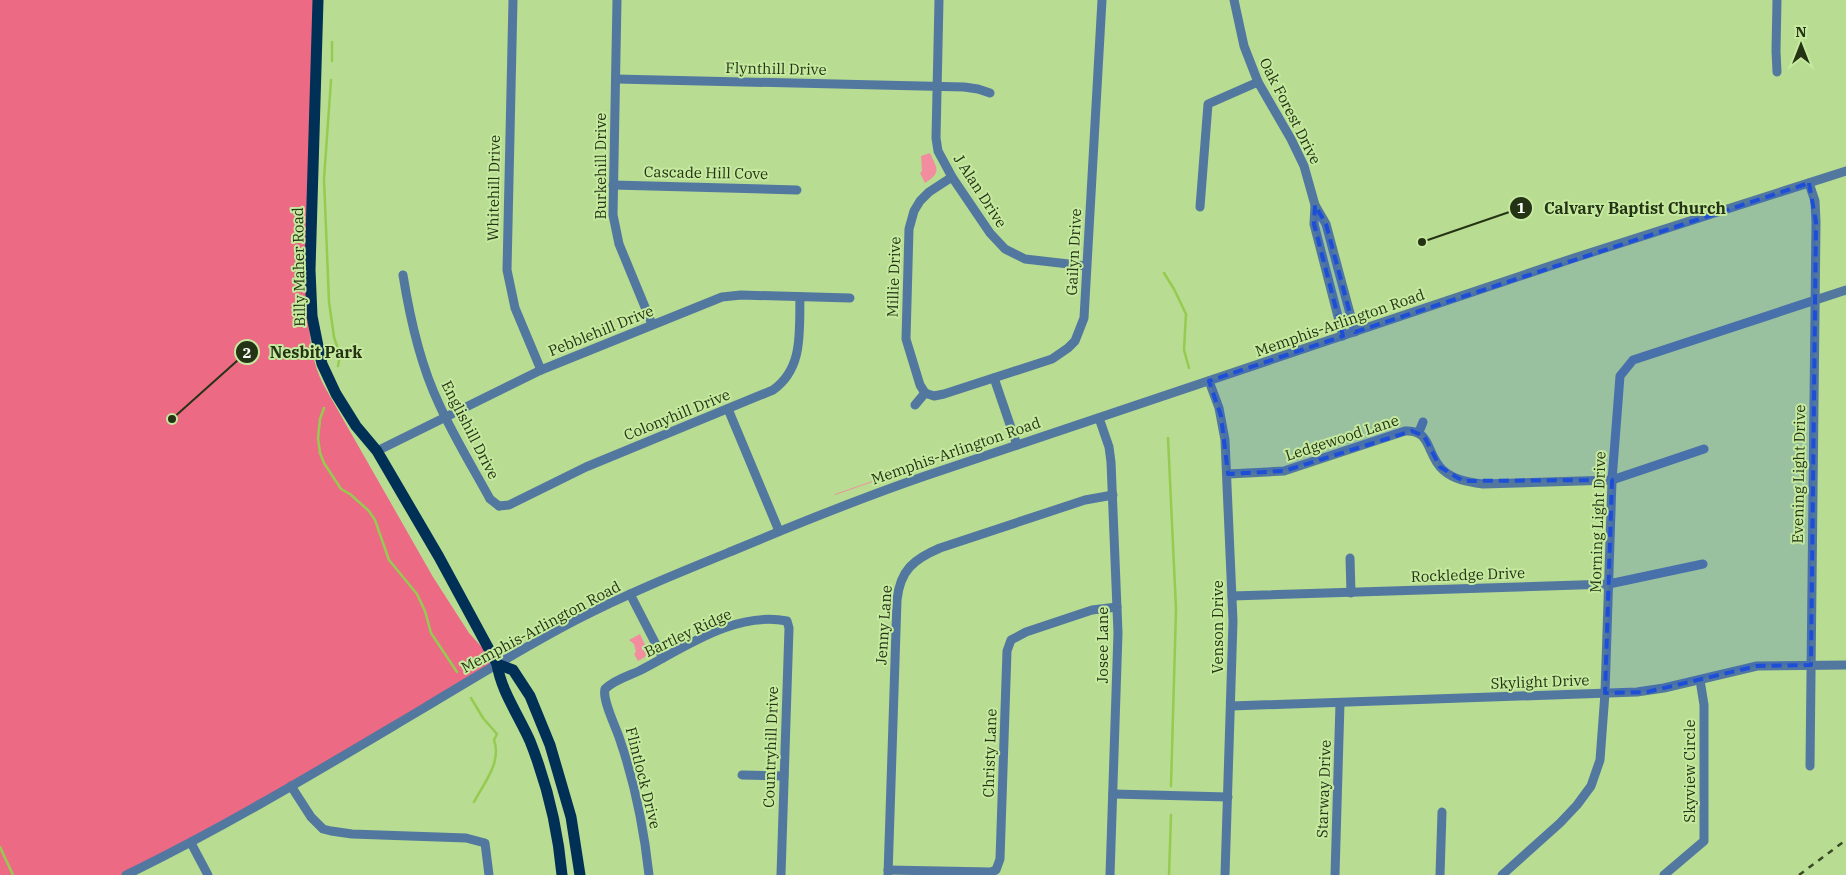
<svg xmlns="http://www.w3.org/2000/svg" width="1846" height="875" viewBox="0 0 1846 875" font-family="'IBM Plex Serif',serif">
  <rect width="100%" height="100%" fill="#b8dc92"/>
  <!-- green -->
  <g fill="#f18d9f">
    <path d="M930 153C937 169 942 172 925 183L920 173 922 171 921 156Z"/>
    <polygon points="998,434 999,435 991,441 835,495 835,494 992,440"/>
    <polygon points="640,634 648,651 645,657 638,661 634,654 636,652 634,644 629,640"/>
  </g>
  <!-- forest -->
  <path fill="#ed6a85" d="M0 0H322L309 325C311 348 313 363 323 384L433 577 469 633 498 665 132 875H0Z"/>
  <g fill="none" stroke-linecap="round" stroke-linejoin="round">
    <!-- stream -->
    <g stroke="#95cb50" stroke-width="2.5">
      <polyline points="332,61 332,42"/>
      <polyline points="331,80 324,179 329,302 334,337 340,355 338,366"/>
      <polyline points="1164,273 1174,289 1186,314 1184,350 1189,368"/>
      <polyline points="324,408 320,419 318,438 320,453 324,463 341,489 350,494 369,511 375,520 389,560 417,594 425,611 431,633 457,672"/>
      <polyline points="1168,438 1176,609 1171,786"/>
      <path d="M471 698 483 718 497 734 494 740C502 762 484 783 474 802"/>
      <polyline points="0,847 13,875"/>
      <polyline points="1169,875 1171,815"/>
    </g>
    <!-- minor -->
    <g stroke="#53789f" stroke-width="9">
      <polyline points="513,0 507,270 515,308 541,370"/>
      <polyline points="617,0 613,215 619,244 652,324"/>
      <polyline points="939,0 936,138 938,151 952,177 990,233 1005,249 1025,259 1086,266"/>
      <polyline points="1234,0 1244,46 1258,82 1291,139 1304,166 1315,205 1326,224 1355,332"/>
      <polyline points="1777,72 1776,51 1777,0"/>
      <polyline points="616,79 964,87 978,89 990,93"/>
      <polyline points="1809,183 1815,201 1816,222 1810,766"/>
      <polyline points="613,185 797,190"/>
      <polyline points="1315,205 1314,224 1343,336"/>
      <polyline points="1200,207 1208,104 1258,82"/>
      <path d="M403 275C410 319 420 364 439 404 454 437 473 468 490 499L499 506"/>
      <polyline points="994,378 1017,445"/>
      <polyline points="1209,381 1219,408 1225,440 1233,621 1225,875"/>
      <polyline points="925,393 934,396 944,394 1052,359 1068,348 1075,341 1084,318 1102,0"/>
      <polyline points="925,393 920,385 906,339 909,229 914,211 920,201 929,192 952,177"/>
      <polyline points="915,405 925,393"/>
      <polyline points="728,409 779,531"/>
      <polyline points="1099,418 1109,447 1111,462 1118,633 1110,875"/>
      <polyline points="1419,432 1423,422"/>
      <polyline points="377,451 541,370 722,297 741,295 850,298"/>
      <path d="M1228 474 1284 471 1405 431C1432 429 1426 455 1443 470 1454 480 1468 482 1483 484L1612 480 1704 449"/>
      <path d="M499 506 509 505 586 467 773 390C804 368 799 331 800 297"/>
      <polyline points="1350,558 1351,593"/>
      <polyline points="630,594 663,658"/>
      <polyline points="1232,596 1609,584 1703,564"/>
      <polyline points="1231,706 1637,692 1664,688 1757,666 1846,665"/>
      <polyline points="742,775 784,776"/>
      <polyline points="291,786 311,817 323,829 331,831 352,834 466,838 485,843 489,875"/>
      <polyline points="1113,794 1228,797"/>
      <polyline points="191,843 208,875"/>
      <polyline points="888,870 991,872 996,870 1000,859 1007,651 1011,640 1026,632 1092,610 1117,607"/>
      <path d="M126 875C229 825 326 766 424 708 474 678 524 647 576 620 628 593 683 571 737 549 799 523 861 498 925 476L1574 258 1846 171"/>
      <path d="M649 875C644 829 635 784 620 740 616 727 602 700 605 689 614 680 628 676 639 671 684 648 734 611 787 621L789 628 781 875"/>
      <path d="M888 875 897 600C900 570 914 559 940 548L1085 500 1113 495"/>
      <polyline points="1335,875 1340,703"/>
      <polyline points="1440,875 1442,812"/>
      <polyline points="1502,875 1560,823 1577,805 1591,786 1600,760 1605,693 1612,480 1620,376 1633,360 1846,290"/>
      <polyline points="1664,875 1704,841 1704,705 1700,680"/>
    </g>
    <!-- major -->
    <g stroke="#013056" stroke-width="11">
      <path d="M318 0 310 270 312 316 319 351 322 364 336 394 356 426 377 451 439 557 497 664C501 691 519 716 530 741 547 784 558 830 562 875"/>
      <polyline points="497,664 513,670 530,696 550,745 571,817 580,875"/>
    </g>
    <!-- rail -->
    <polyline stroke="#394a26" stroke-width="2.5" stroke-dasharray="6 6" stroke-linecap="butt" points="1799,875 1846,840"/>
  </g>
  <!-- marked area -->
  <path fill="#1d4ed8" fill-opacity="0.2" stroke="#1d4ed8" stroke-width="4" stroke-dasharray="10 6" stroke-linejoin="round" d="M1809 183 1816 222 1811 665 1757 666 1647 692 1605 693 1612 480 1463 481 1440 467 1424 436 1412 431 1284 471 1228 474 1221 416 1209 381 1343 336 1314 224 1315 205 1326 224 1355 332Z"/>
  <g text-anchor="middle" stroke-width="4" stroke-linejoin="round" paint-order="stroke">
    <!-- street labels -->
    <g font-size="15" fill="#253315" stroke="#c5ea9f">
      <text transform="translate(776 69) rotate(1)" y="5">Flynthill Drive</text>
      <text transform="translate(1290 111) rotate(63)" y="5">Oak Forest Drive</text>
      <text transform="translate(601 166) rotate(-90)" y="5">Burkehill Drive</text>
      <text transform="translate(706 173) rotate(1)" y="5">Cascade Hill Cove</text>
      <text transform="translate(494 188) rotate(-89)" y="5">Whitehill Drive</text>
      <text transform="translate(980 191) rotate(57)" y="5">J Alan Drive</text>
      <text transform="translate(1074 252) rotate(-87)" y="5">Gailyn Drive</text>
      <text transform="translate(299 267) rotate(-91)" y="5">Billy Maher Road</text>
      <text transform="translate(894 277) rotate(-88)" y="5">Millie Drive</text>
      <text transform="translate(1340 323) rotate(-19)" y="5">Memphis-Arlington Road</text>
      <text transform="translate(601 331) rotate(-22)" y="5">Pebblehill Drive</text>
      <text transform="translate(677 415) rotate(-22)" y="5">Colonyhill Drive</text>
      <text transform="translate(470 430) rotate(63)" y="5">Englishill Drive</text>
      <text transform="translate(1342 438) rotate(-18)" y="5">Ledgewood Lane</text>
      <text transform="translate(956 451) rotate(-19)" y="5">Memphis-Arlington Road</text>
      <text transform="translate(1799 474) rotate(-89)" y="5">Evening Light Drive</text>
      <text transform="translate(1598 522) rotate(-88)" y="5">Morning Light Drive</text>
      <text transform="translate(1468 575) rotate(-2)" y="5">Rockledge Drive</text>
      <text transform="translate(884 625) rotate(-86)" y="5">Jenny Lane</text>
      <text transform="translate(541 627) rotate(-28)" y="5">Memphis-Arlington Road</text>
      <text transform="translate(1218 627) rotate(-90)" y="5">Venson Drive</text>
      <text transform="translate(688 633) rotate(-25)" y="5">Bartley Ridge</text>
      <text transform="translate(1103 645) rotate(-90)" y="5">Josee Lane</text>
      <text transform="translate(1540 682) rotate(-2)" y="5">Skylight Drive</text>
      <text transform="translate(771 747) rotate(-88)" y="5">Countryhill Drive</text>
      <text transform="translate(990 753) rotate(-88)" y="5">Christy Lane</text>
      <text transform="translate(1690 771) rotate(-90)" y="5">Skyview Circle</text>
      <text transform="translate(643 778) rotate(76)" y="5">Flintlock Drive</text>
      <text transform="translate(1324 789) rotate(-88)" y="5">Starway Drive</text>
    </g>
  </g>
  <!-- callouts -->
  <path fill="none" stroke="#253315" stroke-width="2" d="M1422 242L1521 208M172 419L247 352"/>
  <g fill="#253315" stroke="#c5ea9f" stroke-width="2">
    <circle cx="1422" cy="242" r="5"/>
    <circle cx="172" cy="419" r="5"/>
    <circle cx="1521" cy="208" r="12"/>
    <circle cx="247" cy="352" r="12"/>
  </g>
  <g font-size="15" text-anchor="middle" font-weight="bold" fill="#fff">
    <text x="1521" y="213">1</text>
    <text x="247" y="358">2</text>
  </g>
  <g font-size="16" text-anchor="middle" font-weight="bold" fill="#253315" stroke="#c5ea9f" stroke-width="4" stroke-linejoin="round" paint-order="stroke">
    <text x="1635" y="214">Calvary Baptist Church</text>
    <text x="316" y="358">Nesbit Park</text>
  </g>
  <!-- north arrow -->
  <g transform="translate(1801 45)" stroke="#c5ea9f" stroke-width="4" paint-order="stroke">
  <path d="M0-4L9 19L0 12L-9 19Z" fill="#253315"/>
  <text y="-8" font-size="14" font-weight="bold" text-anchor="middle" fill="#253315">N</text>
  </g>
</svg>
